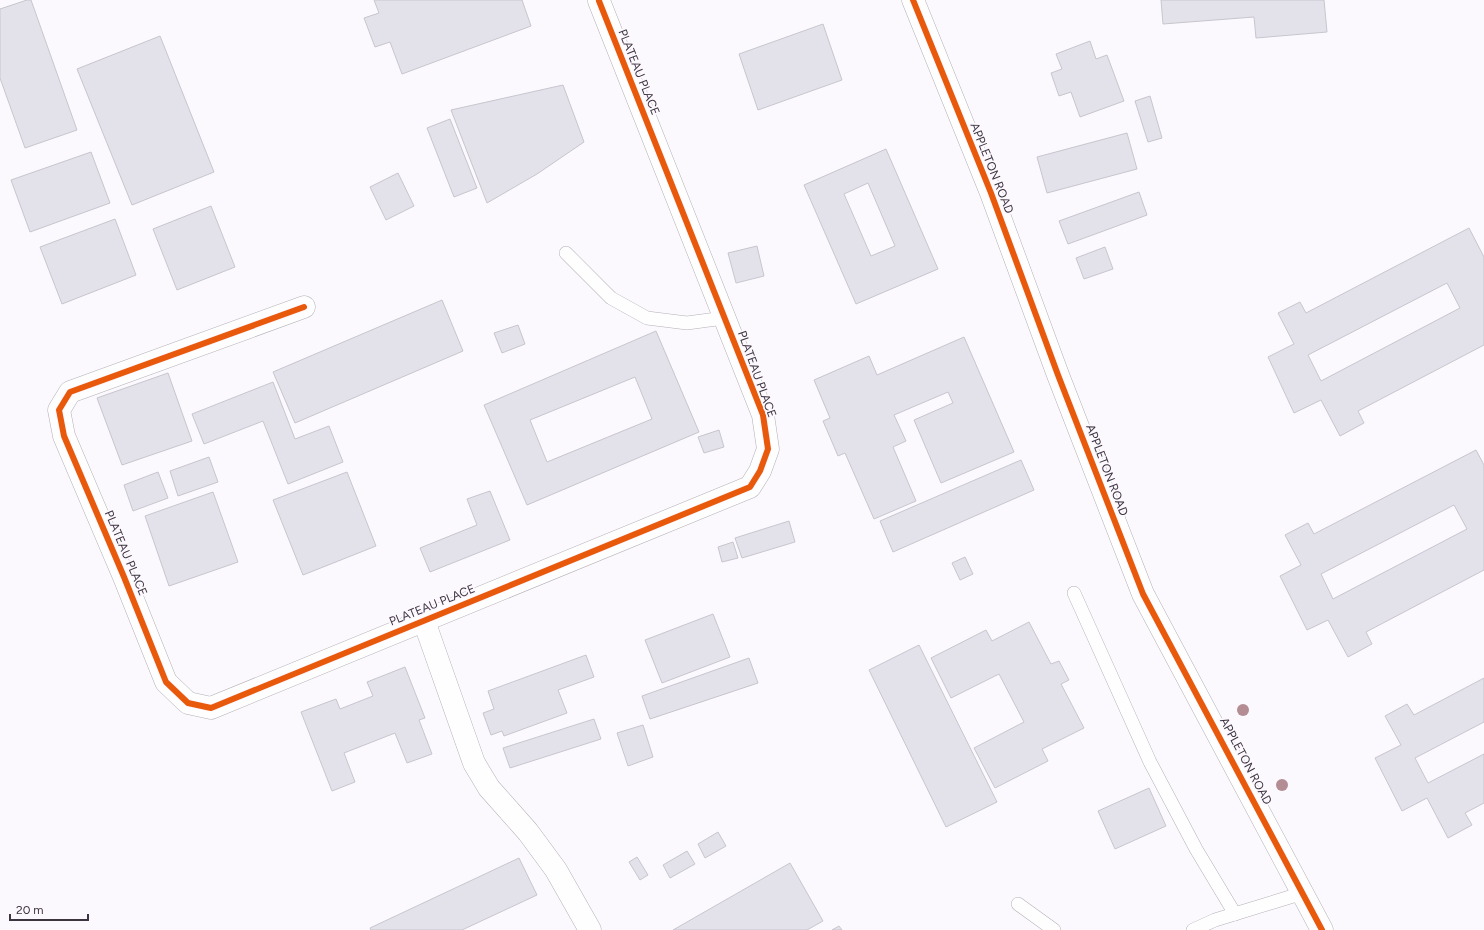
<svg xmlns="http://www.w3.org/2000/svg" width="1484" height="930" viewBox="0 0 1484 930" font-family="Figtree,sans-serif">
  <rect width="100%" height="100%" fill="#fbf9fd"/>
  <!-- building -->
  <g fill="#e3e2eb" stroke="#c7c6ce" fill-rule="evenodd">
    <polygon points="27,0 31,0 77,130 25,148 0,78 0,9"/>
    <polygon points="374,0 522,0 531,26 402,74 390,42 375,47 364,18 379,13"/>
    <polygon points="1161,0 1324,0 1327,32 1256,38 1254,17 1163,24"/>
    <polygon points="823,24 842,80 758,110 739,54"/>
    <polygon points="160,36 214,172 132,205 77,69"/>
    <polygon points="1090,41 1096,59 1107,55 1124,101 1080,117 1071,92 1059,96 1051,73 1062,69 1056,54"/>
    <polygon points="563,85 584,142 537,174 487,203 451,110"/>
    <polygon points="1150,96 1162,138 1148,142 1135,101"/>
    <polygon points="450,119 477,188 454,197 427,128"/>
    <polygon points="1127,133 1137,169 1047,193 1037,157"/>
    <path d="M886 149 938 269 856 304 804 185ZM868 183 895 246 871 256 844 194Z"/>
    <polygon points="91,152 110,203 30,232 11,180"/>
    <polygon points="398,173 414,206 386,220 370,187"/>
    <polygon points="1139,192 1147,215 1068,244 1059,221"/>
    <polygon points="211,206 235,267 177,290 153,229"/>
    <polygon points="115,219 136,275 62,304 40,247"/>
    <path d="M1469 228 1484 257V345L1358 411 1364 423 1340 436 1321 400 1294 413 1268 357 1294 344 1278 313 1300 302 1306 313ZM1447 283 1460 308 1321 381 1308 355Z"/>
    <polygon points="757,246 764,276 736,283 728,253"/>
    <polygon points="1105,247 1113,269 1084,279 1076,258"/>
    <polygon points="442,300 463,351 295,423 273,372"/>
    <polygon points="518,325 525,344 502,353 494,333"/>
    <path d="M656 331 699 432 527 505 484 405ZM635 377 652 419 547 462 530 420Z"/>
    <polygon points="964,337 1014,452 941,483 914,420 953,403 948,392 894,415 906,441 893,447 916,501 874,519 845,453 838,456 823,421 830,418 814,380 869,356 877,375"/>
    <polygon points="168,373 192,441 122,465 97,398"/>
    <polygon points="273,382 295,439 329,426 343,462 288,484 263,421 204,444 192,414"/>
    <polygon points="719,430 724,447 704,453 698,437"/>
    <path d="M1476 450 1484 465V570L1366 632 1372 644 1348 657 1328 620 1307 630 1280 576 1301 565 1285 535 1308 523 1314 534ZM1454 505 1467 529 1333 599 1321 574Z"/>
    <polygon points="209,457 218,482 178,496 170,471"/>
    <polygon points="1021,460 1034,490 893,552 880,521"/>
    <polygon points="158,472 168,498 133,511 124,485"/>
    <polygon points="347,472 376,546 303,575 273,500"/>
    <polygon points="490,491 510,540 430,572 420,548 477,525 467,499"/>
    <polygon points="213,492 238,562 169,586 145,516"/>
    <polygon points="789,521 795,542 742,558 735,538"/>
    <polygon points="733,542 738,558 722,562 718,547"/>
    <polygon points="965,557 973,574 960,580 952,563"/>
    <polygon points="713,614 730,657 662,683 645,640"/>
    <polygon points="1029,622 1051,664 1059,661 1069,680 1061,684 1084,728 1042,749 1048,761 995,788 974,748 1024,722 999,674 951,698 931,658 986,630 992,641"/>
    <polygon points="919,645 997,802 946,827 869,670"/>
    <polygon points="586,655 594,677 558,690 567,713 504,736 502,731 491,735 483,713 494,709 488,691"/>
    <polygon points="749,658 758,683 650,719 642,696"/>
    <polygon points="405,667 425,718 419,720 432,754 407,763 395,733 344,753 355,782 332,791 301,712 336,699 340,709 373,696 367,682"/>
    <polygon points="1484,678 1484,722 1415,758 1428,783 1484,754 1484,803 1465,813 1472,825 1448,838 1427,798 1402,811 1375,758 1401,745 1385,716 1407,704 1414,715"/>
    <polygon points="594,719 601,739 510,768 503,748"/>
    <polygon points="643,725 653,757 628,766 617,733"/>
    <polygon points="1149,788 1166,826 1115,849 1098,811"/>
    <polygon points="718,832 726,846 705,858 698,844"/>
    <polygon points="687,851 695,864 670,878 663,865"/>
    <polygon points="637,857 648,875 640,880 629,862"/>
    <polygon points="519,858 537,895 462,930 371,930 370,928"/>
    <polygon points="790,863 823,921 807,930 673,930"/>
    <polygon points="839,926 842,930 832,930"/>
  </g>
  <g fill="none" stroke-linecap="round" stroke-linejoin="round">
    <defs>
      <g id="service">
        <polyline points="566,253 611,298 647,318 687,323 724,318"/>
        <polyline points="1074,593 1150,762 1196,849 1235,914"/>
        <polyline points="1018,904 1054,930"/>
        <polyline points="1193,930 1215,920 1303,893"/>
      </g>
      <g id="minor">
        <polyline points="913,0 991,193 1058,375 1143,594 1322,930"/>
        <polyline points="304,307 70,392 59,410 64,436 124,577 166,682 188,703 211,708 750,487 760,471 768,449 763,415 599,1"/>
        <polyline points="424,621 474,763 489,788 528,832 556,870 590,930"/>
      </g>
    </defs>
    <!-- service casing -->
    <use href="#service" stroke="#b5b0b7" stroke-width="14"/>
    <!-- minor casing -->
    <use href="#minor" stroke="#b5b0b7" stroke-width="23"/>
    <!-- service -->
    <use href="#service" stroke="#fefeff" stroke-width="13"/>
    <!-- minor -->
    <use href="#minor" stroke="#fefeff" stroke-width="22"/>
    <defs>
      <g id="cycleway">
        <polyline points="913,0 991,193 1058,375 1143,594 1322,930"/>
        <polyline points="304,307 70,392 59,410 64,436 124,577 166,682 188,703 211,708 750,487 760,471 768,449 763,415 599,1"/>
      </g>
    </defs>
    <!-- cycleway casing -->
    <use href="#cycleway" stroke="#fcf8fe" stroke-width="8"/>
    <!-- cycleway -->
    <use href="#cycleway" stroke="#e8590c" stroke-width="6"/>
  </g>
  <!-- trees -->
  <g fill="#b38d93">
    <circle cx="1243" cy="710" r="6"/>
    <circle cx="1282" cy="785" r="6"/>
  </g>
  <g text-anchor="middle" stroke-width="3.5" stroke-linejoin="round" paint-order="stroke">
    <!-- street labels -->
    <g font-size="12" fill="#3c3440" stroke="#fcf8fe">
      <text transform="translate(639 72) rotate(68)" y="4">PLATEAU PLACE</text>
      <text transform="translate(992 168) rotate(68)" y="4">APPLETON ROAD</text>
      <text transform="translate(757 374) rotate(70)" y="4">PLATEAU PLACE</text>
      <text transform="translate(1107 470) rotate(69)" y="4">APPLETON ROAD</text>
      <text transform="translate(126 553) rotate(67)" y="4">PLATEAU PLACE</text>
      <text transform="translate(432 605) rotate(-22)" y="4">PLATEAU PLACE</text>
      <text transform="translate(1246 761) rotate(62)" y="4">APPLETON ROAD</text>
    </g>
  </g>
  <!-- scale -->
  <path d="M10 914v6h78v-6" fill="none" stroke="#3c3440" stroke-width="2"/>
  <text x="16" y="914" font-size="12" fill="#3c3440" stroke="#fcf8fe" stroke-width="3" paint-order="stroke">20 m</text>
</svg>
